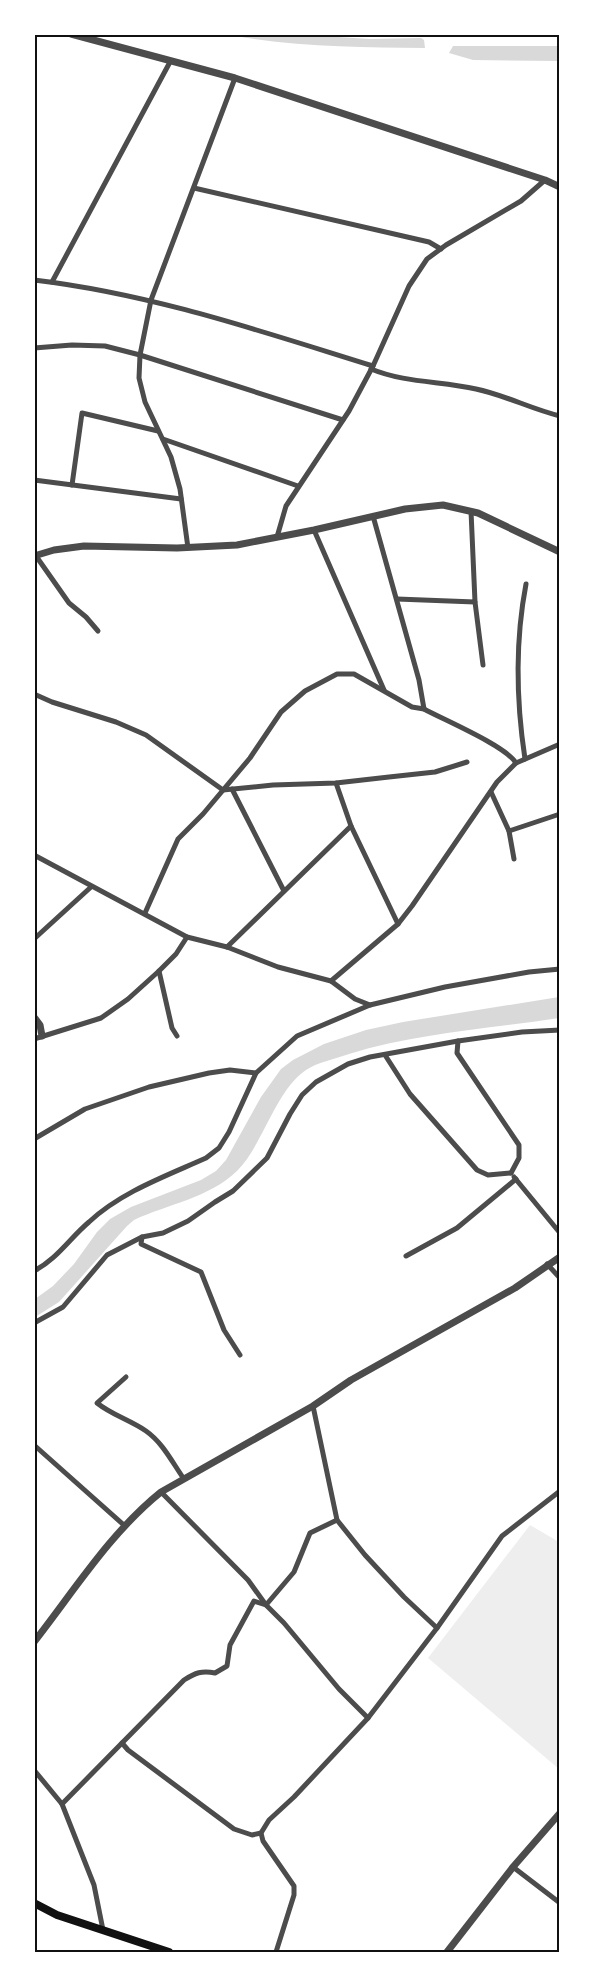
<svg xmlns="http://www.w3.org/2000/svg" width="594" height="1987" viewBox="0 0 594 1987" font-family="'Public Sans',sans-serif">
  <rect width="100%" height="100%" fill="#fff"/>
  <!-- green -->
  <polygon fill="#eee" points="530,1525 559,1542 559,1769 428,1658"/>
  <!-- water -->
  <g fill="#d9d9d9">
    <path d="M290 34 370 39 421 38 424 40 425 48C360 47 295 47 230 35Z"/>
    <polygon points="453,46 559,46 559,61 473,60 449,53"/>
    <path d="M559 997V1018C489 1029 417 1033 349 1054 335 1059 318 1062 306 1070 275 1091 263 1145 237 1171 209 1198 168 1204 134 1220L127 1226 59 1302 35 1317V1299L53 1286 74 1264 97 1232 110 1219 131 1207 201 1180 216 1171 226 1160 261 1097 281 1069 293 1060 324 1044 366 1030 403 1022Z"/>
  </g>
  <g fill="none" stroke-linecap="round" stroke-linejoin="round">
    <!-- minor -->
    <g stroke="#4c4c4c" stroke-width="5">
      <polyline points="194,188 429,242 441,249"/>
      <path d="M34 280C152 294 260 331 373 366"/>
      <polyline points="52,282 170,62"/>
      <polyline points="34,348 72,345 105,346 140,355 343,420"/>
      <path d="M371 369C405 383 441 381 476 389 505 395 531 409 560 416"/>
      <polyline points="163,439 298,486"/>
      <polyline points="34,480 181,499"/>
      <polyline points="72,485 82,413 158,431"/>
      <polyline points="373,516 419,680 424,709"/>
      <polyline points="314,530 384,690"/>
      <polyline points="277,537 286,506 349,411 373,366 409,286 427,259 446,245 521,201 545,180"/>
      <polyline points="188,548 180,489 171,457 145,402 139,378 140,355 151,300 235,78"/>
      <polyline points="36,556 69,603 86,617 98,631"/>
      <polyline points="397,599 475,602 471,511"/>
      <polyline points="475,602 483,665"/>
      <polyline points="34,694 52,702 116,722 146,735 223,790 273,785 336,783 389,777 435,772 467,762"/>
      <path d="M525 759C516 700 515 642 526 584"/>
      <polyline points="336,783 351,826 398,924"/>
      <polyline points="232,789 284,891"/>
      <polyline points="491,792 509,831 514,859"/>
      <polyline points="509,831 560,814"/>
      <polyline points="34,855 187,937 227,947 278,967 331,981 355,999 370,1005"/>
      <path d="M145 913 178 839 203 814 250 758 281 712 305 691 337 674H354L412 707 424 709C444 720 506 746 516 763"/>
      <polyline points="34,939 91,887"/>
      <polyline points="227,947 351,826"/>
      <polyline points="159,971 172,1028 177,1036"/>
      <polyline points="331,981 398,924 412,906 497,782 516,763 560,744"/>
      <polyline points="34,1039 101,1018 128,999 159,971 176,954 187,937"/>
      <polyline points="458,1041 457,1053 519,1145 519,1158 511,1173"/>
      <polyline points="385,1055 410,1094 477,1170 488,1175 511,1173"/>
      <polyline points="34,1139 85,1109 149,1087 209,1073 230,1070 256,1073"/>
      <polyline points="514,1177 560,1233"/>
      <polyline points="142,1237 141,1244 201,1272 224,1330 240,1355"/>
      <polyline points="406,1256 457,1228 516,1179"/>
      <polyline points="547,1264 560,1278"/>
      <path d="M34 1271C57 1259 70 1238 89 1222 121 1192 166 1176 206 1158L219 1148 229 1132 256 1073 297 1036 370 1005 445 987 529 972 560 969"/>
      <polyline points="34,1323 63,1307 107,1255 142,1237 163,1233 188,1221 215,1202 233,1191 267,1158 290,1114 302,1095 316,1082 348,1064 370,1057 458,1041 522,1032 560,1030"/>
      <path d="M126 1377 97 1403C112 1415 130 1420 146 1431 163 1443 172 1462 184 1479"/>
      <polyline points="313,1406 337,1520 365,1555 404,1597 437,1628"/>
      <polyline points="34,1445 125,1526"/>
      <polyline points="161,1492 248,1580 266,1605 284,1623 339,1689 368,1718"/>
      <path d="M122 1743 184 1680C195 1673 202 1670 215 1673L227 1666 230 1645 254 1601 266 1605 294 1572 310 1533 337 1520"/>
      <polyline points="34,1770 62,1804 94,1885 103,1930"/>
      <polyline points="62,1804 122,1743 128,1750 234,1829 252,1835 261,1833"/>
      <polyline points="513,1867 560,1903"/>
      <polyline points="276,1952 294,1895 294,1886 263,1841 261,1833 269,1820 294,1797 368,1718 437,1628 502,1536 560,1491"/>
    </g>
    <!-- tertiary -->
    <g stroke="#4c4c4c" stroke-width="7">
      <polyline points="71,34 235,78 545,180 560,187"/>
      <polyline points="34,556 54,550 84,546 177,548 237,545 314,530 405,509 443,505 478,513 560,552"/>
      <polyline points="34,1017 40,1025 42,1036"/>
      <path d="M34 1642C74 1591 110 1533 161 1492L313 1406 351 1380 515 1288 560 1257"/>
      <polyline points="447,1952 513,1867 560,1813"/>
    </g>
    <!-- secondary -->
    <polyline stroke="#111" stroke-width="8" points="34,1903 57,1915 169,1952"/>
  </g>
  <!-- border -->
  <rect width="594" height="1987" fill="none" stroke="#ffffff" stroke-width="72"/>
  <rect x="36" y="36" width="522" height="1915" fill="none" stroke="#111" stroke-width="2"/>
</svg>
